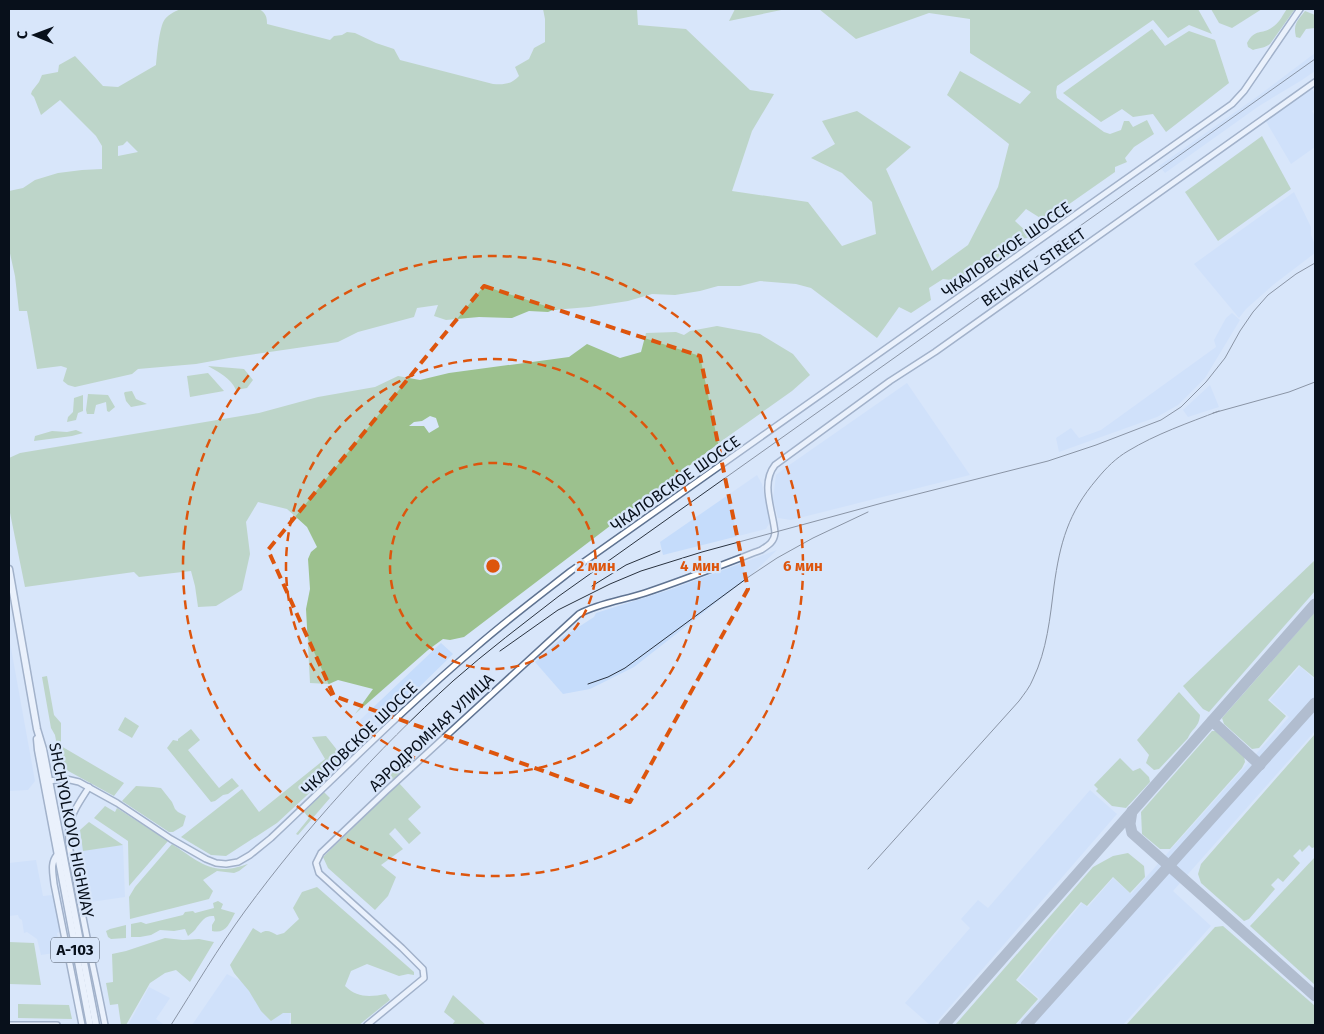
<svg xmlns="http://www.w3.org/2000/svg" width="1324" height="1034" viewBox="0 0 1324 1034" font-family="'Fira Sans',sans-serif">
  <rect width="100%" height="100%" fill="#d8e6fa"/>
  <!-- built -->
  <g fill="#c5dcfb">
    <polygon points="1315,53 1315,71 1302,80 1259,106 1165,173 1159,166 1258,96"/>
    <polygon points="1310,86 1315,94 1315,109 1312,111 1315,116 1315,147 1291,164 1264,118"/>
    <polygon points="1294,192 1311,227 1311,235 1315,245 1315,253 1273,285 1246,309 1239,318 1194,264"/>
    <polygon points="1232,313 1240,320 1205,378 1178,405 1157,417 1059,452 1056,438 1071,428 1079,438 1101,430 1216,347 1214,340 1226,318"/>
    <polygon points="907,383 970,475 791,520 778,518 773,499 776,475 785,468"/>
    <polygon points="1210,385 1219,407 1188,417 1183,410"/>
    <polygon points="757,475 762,484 770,522 766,529 663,555 660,542"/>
    <polygon points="777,550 750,576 634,667 590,689 563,694 535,662 563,637 594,617 596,613 669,590"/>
    <polygon points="9,637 35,781 28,790 9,791"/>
    <polygon points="441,643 453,654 365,740 361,734 364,731 360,720"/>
    <polygon points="1300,666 1315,680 1315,731 1173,891 1211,926 1123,1025 1017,1025 1040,999 1018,980 1082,903 1088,907 1113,878 1131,894 1289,717 1270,700"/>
    <polygon points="1090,790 1117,814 934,1025 930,1025 905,1003 970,928 961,919 978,900 988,908"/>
    <polygon points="80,830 84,850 123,845 125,897 84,903 76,859 78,855 75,831"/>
    <polygon points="36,860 43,896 53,895 60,932 57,933 61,952 41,955 37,939 27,932 24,933 22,920 19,918 18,915 9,916 9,863"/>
    <polygon points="227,974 249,985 291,1010 289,1025 192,1025"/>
    <polygon points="149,987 170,998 156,1019 163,1024 162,1025 128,1025"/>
  </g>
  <!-- green -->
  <g fill="#9cc18e" fill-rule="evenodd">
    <path d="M182 9H259C266 13 267 17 267 24L330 40 334 36 342 35 347 32 355 33 376 43 394 49 400 60 493 84C504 85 512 84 519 76L515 67 529 59 534 48 545 42V19L543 9H637L638 25 686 29 750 90 774 94 752 131 732 191 808 202 842 246 876 234 872 202 842 173 811 158 835 144 822 121 857 111 911 147 886 169 932 271 968 245 998 187 1009 144 947 95 960 71 1020 104 1031 92 970 53V19L929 13 856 39 819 9H1198L1212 34 1189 25 1168 38 1153 20 1057 86 1056 92 1057 98 1104 132 1110 134 1121 130 1124 121H1129L1133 127 1147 120 1154 134 1134 147 1125 158 1127 162 1115 167V172L1045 221 1026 209 1015 221 1027 232 1028 238 1006 240 999 257 959 281 943 279 929 288 931 300 911 313 899 307 877 338 811 288 796 284 760 281 740 286H718L700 291 675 295 652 294 628 301 589 307 553 310 548 312 529 311 512 318 479 317 446 320 434 316 438 305 417 308 414 317 358 332 338 342 229 358 196 364 138 369 132 374 75 387 68 385 63 381 67 368 61 366 37 369 27 311H19L15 276 9 249V191L23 188 35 180 58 173 82 170 102 169V146L96 136 60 100 41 115 34 97 31 94 32 91 39 82 42 75 58 72 59 65 75 56 103 86 118 87 156 65C157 55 159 27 165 19 169 14 177 10 182 9ZM127 141 138 152 118 156V146L123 145Z"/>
    <polygon points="735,9 786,9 729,21"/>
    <polygon points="1211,9 1262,9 1232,28 1219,23"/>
    <path d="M1287 9H1295L1270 44C1265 48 1259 48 1253 50L1248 47 1247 43C1256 27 1262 36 1274 26 1280 22 1283 14 1287 9Z"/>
    <path d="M1305 11 1315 15V28L1306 29 1300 38 1296 37C1293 24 1297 21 1305 11Z"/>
    <polygon points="1152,29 1165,46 1189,31 1215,40 1229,83 1166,132 1153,114 1133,117 1122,109 1101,122 1063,93"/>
    <polygon points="1262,136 1291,189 1218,241 1185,192"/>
    <path d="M717 326 760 334 793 354 810 375 792 391 723 440 464 637 450 640 443 639 428 650 355 714 373 689 338 680 329 684 310 683 306 609 310 589 308 559 311 552 317 547 307 527 287 509 258 502 246 522 250 554 242 590 216 606 198 607 195 586 191 571 139 577 134 572 25 587 9 508V458L20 453 259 413 318 397 375 387 398 376 420 380 449 373 569 357 587 344 620 358 641 352 646 333 676 332 684 335 690 331ZM430 416 436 418 439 427 429 433 424 426H409L414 422 422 421Z"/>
    <path d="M208 366 244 369 253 380 247 388 236 390C231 378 218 372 208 366Z"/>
    <polygon points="208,373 224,391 190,397 187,376"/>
    <polygon points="132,391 136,399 147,404 131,407 126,401 124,393 125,392"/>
    <polygon points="88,394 108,395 115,407 109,412 107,411 106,402 96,405 94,414 87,414 86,410"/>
    <polygon points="83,395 83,411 78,413 76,420 67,422 68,417 73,412 74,398"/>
    <polygon points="76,430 83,433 72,436 34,441 35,436 52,431 67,432"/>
    <polygon points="1315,560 1315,591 1209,712 1203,709 1183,686"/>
    <polygon points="1315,612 1315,678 1299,665 1268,700 1286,716 1259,748 1252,749 1224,724 1222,718"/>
    <polygon points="47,676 54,715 61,723 61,746 124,783 114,796 61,767 55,735 51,728 42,677"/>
    <path d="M1179 692 1200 715C1199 728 1192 728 1188 738L1159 769 1154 770 1146 763 1149 755 1137 740Z"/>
    <polygon points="125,717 139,726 132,738 118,730"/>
    <polygon points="191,729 200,740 188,750 219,788 232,778 239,786 228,794 223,795 215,801 211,802 167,748 173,740 178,741 178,739"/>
    <polygon points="1212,731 1216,731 1244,756 1245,762 1242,768 1170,849 1160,849 1142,834 1141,812"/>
    <polygon points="1315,734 1315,847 1312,848 1309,845 1302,852 1300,849 1293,856 1300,863 1283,882 1278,878 1271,885 1275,889 1249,919 1244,921 1201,883 1198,874 1201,864"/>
    <polygon points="326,736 345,760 277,823 226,856 211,855 181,837 242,789 259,812 325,759 312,737"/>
    <polygon points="1120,758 1133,771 1140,768 1149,777 1150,782 1126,808 1112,806 1096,791 1098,789 1094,785"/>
    <path d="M412 759 414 761C407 768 397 780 387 781 388 768 400 762 412 759Z"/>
    <polygon points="399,783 421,807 408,819 421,833 409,844 395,828 389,834 403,849 381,865 396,877 388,896 375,910 328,868 323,857"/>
    <polygon points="136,786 153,787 161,788 172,802 175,809 178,812 186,816 183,826 173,832 169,832 122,801"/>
    <polygon points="324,792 330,798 298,835 296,834 309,818 304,812"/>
    <polygon points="105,806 115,812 117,808 168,841 129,886 128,841 94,818"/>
    <polygon points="89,822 123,845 83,851 80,830"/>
    <path d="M172 844C188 854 205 870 225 869 233 869 241 866 248 864L239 871 234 873 217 871 203 880 213 891 209 899 130 919 129 897 135 887Z"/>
    <polygon points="1128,853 1144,866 1145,877 1130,893 1113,877 1087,906 1081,902 1052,936 1016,980 1038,999 1015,1025 955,1025 1093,867 1113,856"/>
    <polygon points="1315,857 1315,985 1250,926"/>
    <path d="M317 887 414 972V975L408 974 399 976 367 964 351 971 345 986C357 998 370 997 386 994L390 1000 359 1025H291V1013H283L271 1021 261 1011 249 991 234 973 230 965 253 928 261 933C267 929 271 932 277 935L284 933 299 919 293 908 302 892Z"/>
    <path d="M218 901 223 904 221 909 235 913C229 924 226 934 212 931V925L215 920 214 916C205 915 202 921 197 927 195 931 191 933 188 936L185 929 174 931 160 930 151 935 140 937H131V924L141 922 146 924 183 915 185 912 193 911 195 913 214 908 213 903Z"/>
    <polygon points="126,925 126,938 111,939 108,937 106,931 110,929"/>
    <polygon points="1223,926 1315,1006 1315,1025 1126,1025 1215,927"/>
    <polygon points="165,938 183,940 199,939 214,942 190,982 176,970 165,973 150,983 126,1025 121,1025 118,1004 110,1005 106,983 113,982 112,954 126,951"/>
    <polygon points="9,942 34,943 41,985 9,984"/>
    <polygon points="453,995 486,1025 452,1025 455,1021 444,1012"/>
    <polygon points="18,1004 69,1005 72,1019 18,1018"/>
  </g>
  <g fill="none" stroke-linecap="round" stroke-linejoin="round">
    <!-- taxiway -->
    <g stroke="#808c9c" stroke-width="11">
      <polyline points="1212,721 1260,765"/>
      <polyline points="1132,811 1130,824 1132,833 1315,996"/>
      <polyline points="944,1025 1315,604"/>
      <polyline points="1026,1025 1315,703"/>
    </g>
    <defs>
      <g id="minor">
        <path d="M48 781 66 779 79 782 117 803 171 839 206 859 216 863 226 864 238 862 250 855 271 838C339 774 405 707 476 647 507 620 539 596 571 571L1232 104 1244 91 1300 9"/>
        <path d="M89 787C81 800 71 813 69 828 67 847 74 867 77 885 85 932 96 979 105 1025"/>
        <path d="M57 855C50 863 53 873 54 884L82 1025"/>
        <polyline points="9,1025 57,1025"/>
        <path d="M367 1025 424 978 423 969 402 948 319 873 316 863 321 853 386 791 579 614C599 603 624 600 645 593 684 580 722 565 761 550 769 545 774 542 775 533 773 510 760 484 775 465L890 381 935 352 1315 82"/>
      </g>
      <g id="major">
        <polyline points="9,569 37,729 43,749 96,1025"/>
        <polyline points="37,739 38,750 90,1025"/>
      </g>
    </defs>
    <!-- minor casing -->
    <use href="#minor" stroke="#5f7391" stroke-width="8"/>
    <!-- major casing -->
    <use href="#major" stroke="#5f7391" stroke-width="9"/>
    <!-- minor -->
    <use href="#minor" stroke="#fff" stroke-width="5"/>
    <!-- major -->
    <use href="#major" stroke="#fff" stroke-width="6"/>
    <!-- rail -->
    <g stroke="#29323f" stroke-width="1">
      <polyline points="1213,413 1289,392 1315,382"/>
      <polyline points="592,586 626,565 660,551"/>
      <polyline points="500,651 558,610 610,584 641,571 702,552 886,502 1048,461 1096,445 1161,420 1181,407 1206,382 1225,358 1240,331 1253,312 1268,295 1296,274 1315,263"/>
      <polyline points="588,684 608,677 625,668 750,576 777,558 813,538 868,512"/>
      <path d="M868 869 1019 701C1024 694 1030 687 1033 679 1047 650 1050 618 1054 586 1060 543 1068 513 1097 479 1106 468 1116 458 1128 451 1156 434 1188 423 1219 411"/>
      <path d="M171 1025C195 987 218 948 245 911 306 828 376 751 453 681 487 651 523 624 559 596L1315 59"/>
    </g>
  </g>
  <!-- marked area -->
  <path d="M0 0H1324V1034H0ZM484 286 700 356 748 589 630 802 334 696 268 550Z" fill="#d8e6fa" fill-opacity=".55" fill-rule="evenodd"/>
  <path fill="none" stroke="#dd550d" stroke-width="4" stroke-dasharray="10 6" stroke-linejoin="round" d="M484 286 700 356 748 589 630 802 334 696 268 550Z"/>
  <!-- distance rings -->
  <g fill="none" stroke="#dd550d" stroke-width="2.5" stroke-dasharray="9 6">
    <circle cx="493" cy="566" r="103"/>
    <circle cx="493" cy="566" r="207"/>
    <circle cx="493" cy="566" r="310"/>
  </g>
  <g text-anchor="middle" stroke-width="4.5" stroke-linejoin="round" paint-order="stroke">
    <!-- shield labels -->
    <rect fill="#d8e6fa" stroke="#46505e" stroke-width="1" x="51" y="937.5" width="48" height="25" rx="4"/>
    <g font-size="15" font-weight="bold" fill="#08101b">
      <text x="75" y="955">А-103</text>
    </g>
    <!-- street labels -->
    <g font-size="16" fill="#08101b" stroke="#d8e6fa">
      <text transform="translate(1006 249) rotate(-35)" y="6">ЧКАЛОВСКОЕ ШОССЕ</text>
      <text transform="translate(1033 267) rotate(-35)" y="6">BELYAYEV STREET</text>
      <text transform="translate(675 483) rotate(-35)" y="6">ЧКАЛОВСКОЕ ШОССЕ</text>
      <text transform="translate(431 732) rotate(-43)" y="6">АЭРОДРОМНАЯ УЛИЦА</text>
      <text transform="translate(359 738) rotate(-44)" y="6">ЧКАЛОВСКОЕ ШОССЕ</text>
      <text transform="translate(72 830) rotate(79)" y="6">SHCHYOLKOVO HIGHWAY</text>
    </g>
  </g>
  <circle cx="493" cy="566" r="8" fill="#dd550d" stroke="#d8e6fa" stroke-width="2.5"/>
  <g font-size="15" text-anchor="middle" font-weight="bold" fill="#dd550d" stroke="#d8e6fa" stroke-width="4.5" stroke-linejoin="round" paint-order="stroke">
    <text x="596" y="571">2 мин</text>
    <text x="700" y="571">4 мин</text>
    <text x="803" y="571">6 мин</text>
  </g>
  <!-- border -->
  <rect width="1324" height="1034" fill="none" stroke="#08101b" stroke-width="20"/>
  <!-- north arrow -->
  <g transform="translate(35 35) rotate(271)" stroke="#d8e6fa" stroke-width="4" paint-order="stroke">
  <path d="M0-4L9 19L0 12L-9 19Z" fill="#08101b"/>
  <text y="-8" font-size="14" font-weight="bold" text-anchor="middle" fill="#08101b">С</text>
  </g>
</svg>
